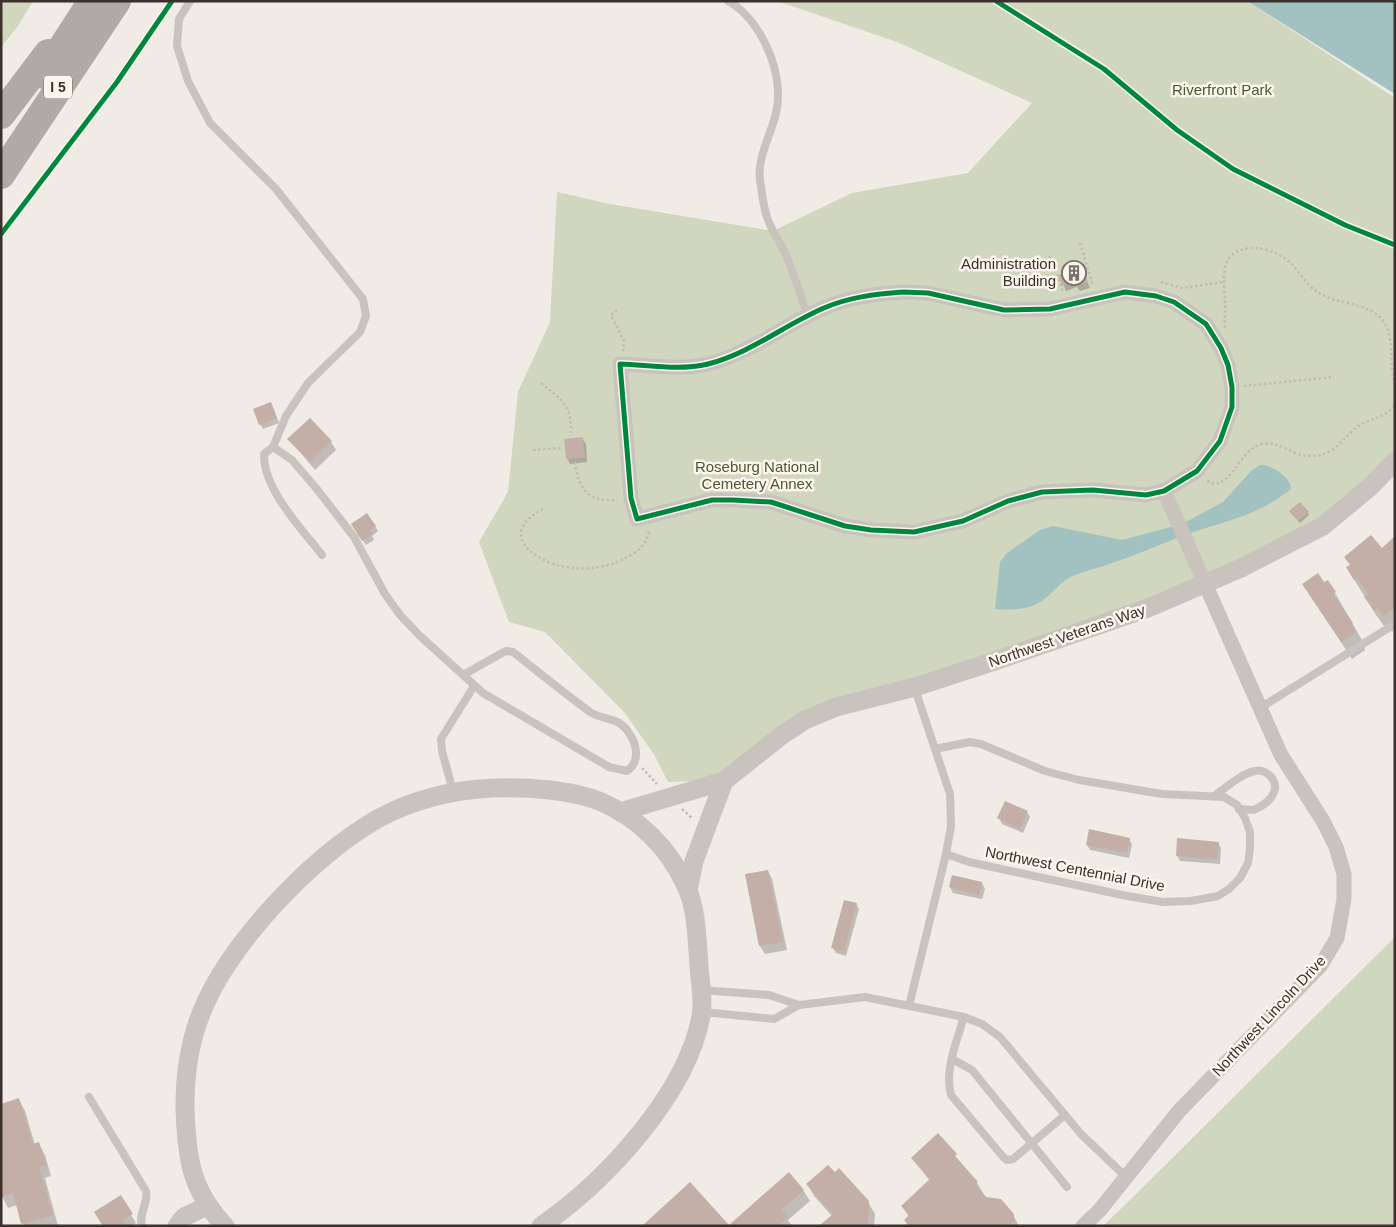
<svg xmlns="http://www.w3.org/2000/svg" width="1396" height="1227" viewBox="0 0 1396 1227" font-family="Helvetica,sans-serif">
  <rect width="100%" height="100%" fill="#f0ebe5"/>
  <!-- green -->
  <g fill="#d1d6bf">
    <polygon points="1,1 33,1 18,26 1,47"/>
    <polygon points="777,1 1247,1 1395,98 1395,461 1323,526 1241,568 782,735 705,781 668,782 655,756 625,713 545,632 509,622 479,542 508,492 518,392 550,322 557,192 610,204 773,231 852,193 968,173 1032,103 897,42"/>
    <polygon points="1395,937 1395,1226 1103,1226 1127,1203"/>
  </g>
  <!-- water -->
  <g fill="#a1c2c1">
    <polygon points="1247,1 1395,1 1395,94"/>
    <path d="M1260 465C1271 464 1292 478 1291 489 1258 515 1232 519 1194 532 1167 541 1142 553 1115 562 1102 567 1088 570 1075 575 1058 581 1050 600 1032 606 1019 610 1008 610 995 609L1000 562 1007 553 1040 530 1053 526 1122 540 1167 528 1184 523 1223 502 1252 470Z"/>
  </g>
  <!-- shadow -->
  <g fill="#0003">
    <polygon points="1080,264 1090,288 1080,291 1077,287 1066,291 1060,276 1070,272"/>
    <polygon points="273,408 279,423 263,429 260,424"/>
    <polygon points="289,439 331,442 336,450 315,470"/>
    <polygon points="583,439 586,444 587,462 570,464 567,458"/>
    <polygon points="1292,513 1308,513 1309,515 1300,523"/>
    <polygon points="375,526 378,531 372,536 374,540 366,545 356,530"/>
    <polygon points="1350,566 1395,569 1393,632 1388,624 1384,626 1376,615 1347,568"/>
    <polygon points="1324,584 1335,593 1362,640 1365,650 1352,659 1304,585"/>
    <polygon points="1027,812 1030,817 1023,833 1002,824 999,818"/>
    <polygon points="1129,839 1132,844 1129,858 1090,850 1087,845"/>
    <polygon points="1218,843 1221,848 1220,864 1180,861 1177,855"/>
    <polygon points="768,871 772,879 787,950 765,954 760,946 746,875"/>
    <polygon points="982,883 985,889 982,899 953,893 950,887"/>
    <polygon points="856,904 859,909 846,956 836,953 832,947"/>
    <polygon points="19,1100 25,1111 35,1145 39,1144 45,1155 51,1176 45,1178 58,1226 24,1226 17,1205 8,1208 2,1196"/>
    <polygon points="938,1135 977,1183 986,1198 1013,1215 1019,1226 908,1226 905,1221 909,1217 902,1206 930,1181 912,1158"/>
    <polygon points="808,1185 868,1202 875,1214 874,1226 821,1226 832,1216 814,1196"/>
    <polygon points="803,1190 810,1201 788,1220 792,1226 730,1226"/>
    <polygon points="120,1197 136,1223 132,1226 104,1226"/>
  </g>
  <!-- building -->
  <g fill="#c3afa7">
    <polygon points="1081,263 1088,282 1075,287 1074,282 1062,286 1058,275 1068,272 1067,267"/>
    <polygon points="271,402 277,418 259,425 253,409"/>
    <polygon points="310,418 332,441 310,462 287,439"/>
    <polygon points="583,437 585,457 566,459 564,439"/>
    <polygon points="1300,502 1309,512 1298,521 1289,511"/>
    <polygon points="367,513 376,526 370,530 372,534 362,541 351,524"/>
    <polygon points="1371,535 1382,548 1395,536 1395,608 1383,616 1377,608 1374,610 1364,597 1369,594 1357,578 1354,580 1346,567 1350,565 1344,557"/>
    <polygon points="1318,573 1324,582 1328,580 1336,592 1333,594 1353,623 1351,624 1356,632 1341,642 1302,584"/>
    <polygon points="1005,801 1028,811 1020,829 997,818"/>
    <polygon points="1089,829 1130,838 1127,853 1086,845"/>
    <polygon points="1177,838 1219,842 1217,859 1176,856"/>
    <polygon points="768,870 783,942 759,946 745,874"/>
    <polygon points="952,875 982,882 979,895 949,887"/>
    <polygon points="844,900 857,903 844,951 831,948"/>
    <polygon points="19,1098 33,1144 39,1142 46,1165 39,1167 53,1215 21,1224 13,1193 1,1197 1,1104"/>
    <polygon points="938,1133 957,1154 955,1156 978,1182 975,1184 986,1197 1001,1199 1014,1214 1014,1221 1008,1226 909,1226 904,1220 909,1215 901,1206 930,1179 911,1158"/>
    <polygon points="828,1165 835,1172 839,1168 869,1201 868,1226 819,1226 833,1214 806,1184"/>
    <polygon points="789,1172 804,1190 781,1210 788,1217 778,1226 642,1226 690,1182 729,1225"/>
    <polygon points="121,1195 133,1214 123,1220 126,1226 103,1226 94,1212"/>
  </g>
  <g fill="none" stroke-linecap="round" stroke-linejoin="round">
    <!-- path -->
    <g stroke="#c2bbb6" stroke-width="2.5" stroke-dasharray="2.5 2.5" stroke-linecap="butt">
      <polyline points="1080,243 1093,286"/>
      <polyline points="1049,256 1063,292"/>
      <polyline points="1161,282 1182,288 1223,282"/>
      <polyline points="617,310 611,315 624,341 623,351"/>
      <path d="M1225 328C1224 318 1226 310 1225 301 1224 278 1218 250 1252 248 1265 248 1277 252 1287 260 1299 269 1306 286 1319 293 1338 305 1370 302 1384 322 1396 343 1388 362 1395 384"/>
      <path d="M541 383C561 400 572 404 571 433"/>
      <polyline points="1244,386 1334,377"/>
      <polyline points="533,450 561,448"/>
      <path d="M575 462C578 489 588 502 617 500"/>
      <path d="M1207 481 1214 484C1236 481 1239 450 1262 444 1280 440 1292 456 1309 456 1314 456 1320 456 1324 454 1339 449 1347 433 1360 425 1373 417 1385 419 1395 404"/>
      <path d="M543 509C497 533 532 561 566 567 587 571 611 567 629 556 640 550 648 542 649 530"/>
      <polyline points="642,768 657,784"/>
      <polyline points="682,809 693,819"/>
    </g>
    <!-- service -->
    <g stroke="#c9c3be" stroke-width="8">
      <polyline points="190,1 179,19 177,46 188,81 210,123 276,189 363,299 366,316 360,332 308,383 286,416 273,447"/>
      <path d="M728 1C762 20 785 75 776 113 771 135 757 157 760 180 762 192 763 206 767 217 771 230 779 240 784 251 794 272 800 295 808 316"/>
      <path d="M322 555C301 528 263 489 264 454L273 447 292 460 316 488 354 537 385 594 400 615 420 636 483 693 609 767 627 771C641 761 637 743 627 730 617 717 602 720 590 712 564 693 538 672 513 652L506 651 502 653 463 675"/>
      <polyline points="915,687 918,698 950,794 951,826 946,854 969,862 1127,896 1163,902 1191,901 1218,896 1229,889 1240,878 1248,863 1250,850 1250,832 1245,818 1237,805 1224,797 1162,794 1079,780 1045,771 981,744 970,742 935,749"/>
      <polyline points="1260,708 1395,624"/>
      <polyline points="453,791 442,751 441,739 474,686"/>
      <path d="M1214 796C1226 788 1240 774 1255 771 1266 768 1279 781 1274 792 1271 801 1262 806 1254 810L1239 809"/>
      <polyline points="701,990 769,995 799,1005"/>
      <polyline points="909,1006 946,854"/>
      <polyline points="702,1012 774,1019 799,1005 865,997 964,1017 982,1024 1000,1037 1081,1134 1126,1177"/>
      <path d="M964 1017C957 1041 944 1070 951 1095L1004 1158 1007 1160 1013 1159 1065 1115"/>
      <polyline points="952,1059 972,1070 1067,1187"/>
      <path d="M89 1097 146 1191C149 1203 138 1213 142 1226"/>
    </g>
    <!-- minor -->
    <g stroke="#c9c3be" stroke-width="15">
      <path d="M903 292 928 293 1004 310 1050 309 1125 292 1156 296 1174 302 1206 324 1221 348 1228 365 1232 387V407L1220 441 1197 471 1164 491 1146 495 1093 490 1042 492 1008 501 963 521 914 532 871 530 845 526 771 502 733 500H712L637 519 631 498 620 364C649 365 679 371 708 364 751 353 784 325 824 308 849 297 876 294 903 292Z"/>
      <polyline points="1083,1226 1099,1211 1179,1111 1321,965 1337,938 1344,899 1344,874 1336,847 1323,821 1281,755 1164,491"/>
    </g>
    <!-- tertiary -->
    <g stroke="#c9c3be" stroke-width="19">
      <polyline points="724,781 782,735 805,720 836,707 915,687 995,661 1148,608 1241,568 1323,526 1370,487 1395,461"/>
      <polyline points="620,812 724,781 694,861 688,890"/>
      <polyline points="177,1226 184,1217 207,1206"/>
      <path d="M225 1226C190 1190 186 1154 185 1105 185 1070 191 1034 206 1002 236 935 325 843 391 812 442 788 495 784 550 790 566 792 584 795 599 801 638 817 669 848 686 886 697 909 697 941 699 966 700 982 704 1000 701 1016 687 1094 605 1182 541 1226"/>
    </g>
    <!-- motorway -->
    <g stroke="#afaaa4" stroke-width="28">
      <polyline points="44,75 92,1"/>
      <polyline points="1,115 48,53"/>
      <polyline points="1,175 117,1"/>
    </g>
    <defs>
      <g id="cycleway">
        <polyline points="996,1 1104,69 1177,130 1233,169 1345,225 1395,245"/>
        <polyline points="1,234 117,82 172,1"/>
        <path d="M903 292 928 293 1004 310 1050 309 1125 292 1156 296 1174 302 1206 324 1221 348 1228 365 1232 387V407L1220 441 1197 471 1164 491 1146 495 1093 490 1042 492 1008 501 963 521 914 532 871 530 845 526 771 502 733 500H712L637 519 631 498 620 364C649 365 679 371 708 364 751 353 784 325 824 308 849 297 876 294 903 292Z"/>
      </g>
    </defs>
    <!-- cycleway casing -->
    <use href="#cycleway" stroke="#fbf5ee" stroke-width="8"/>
    <!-- cycleway -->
    <use href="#cycleway" stroke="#00873e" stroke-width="5"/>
  </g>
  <!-- icons -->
  <defs>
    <symbol id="building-ring" viewBox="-11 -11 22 22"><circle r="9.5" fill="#fbf5ee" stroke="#7a716c" stroke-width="1.5"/><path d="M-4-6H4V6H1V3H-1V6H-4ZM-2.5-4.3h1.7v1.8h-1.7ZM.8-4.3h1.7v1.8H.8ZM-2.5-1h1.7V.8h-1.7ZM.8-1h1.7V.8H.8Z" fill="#7a716c"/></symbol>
  </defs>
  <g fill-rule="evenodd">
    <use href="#building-ring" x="1060" y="259" width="28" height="28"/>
  </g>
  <g text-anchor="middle" stroke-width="5" stroke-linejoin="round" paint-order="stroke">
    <!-- shield labels -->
    <rect fill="#fbf5ee" stroke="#756b66" stroke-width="1" x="44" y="75.5" width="28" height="23" rx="4"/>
    <g font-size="14" font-weight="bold" fill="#3b302b">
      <text x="58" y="92">I 5</text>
    </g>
    <!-- park labels -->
    <g font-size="15" fill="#4a5a2e" stroke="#fbf5ee">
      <text x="1222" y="95">Riverfront Park</text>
      <text x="757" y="472">Roseburg National<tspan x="757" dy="17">Cemetery Annex</tspan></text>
    </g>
    <!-- poi labels -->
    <g font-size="15" fill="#3b302b" stroke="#fbf5ee" text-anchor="end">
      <text x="1056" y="269">Administration<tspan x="1056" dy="17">Building</tspan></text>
    </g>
    <!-- street labels -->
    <g font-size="15" fill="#3b302b" stroke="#fbf5ee">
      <text transform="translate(1067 636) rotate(-19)" y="5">Northwest Veterans Way</text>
      <text transform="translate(1075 869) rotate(11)" y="5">Northwest Centennial Drive</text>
      <text transform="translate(1269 1016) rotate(-47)" y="5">Northwest Lincoln Drive</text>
    </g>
  </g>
  <!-- border -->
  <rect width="1396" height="1227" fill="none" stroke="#3b302b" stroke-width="5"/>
</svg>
